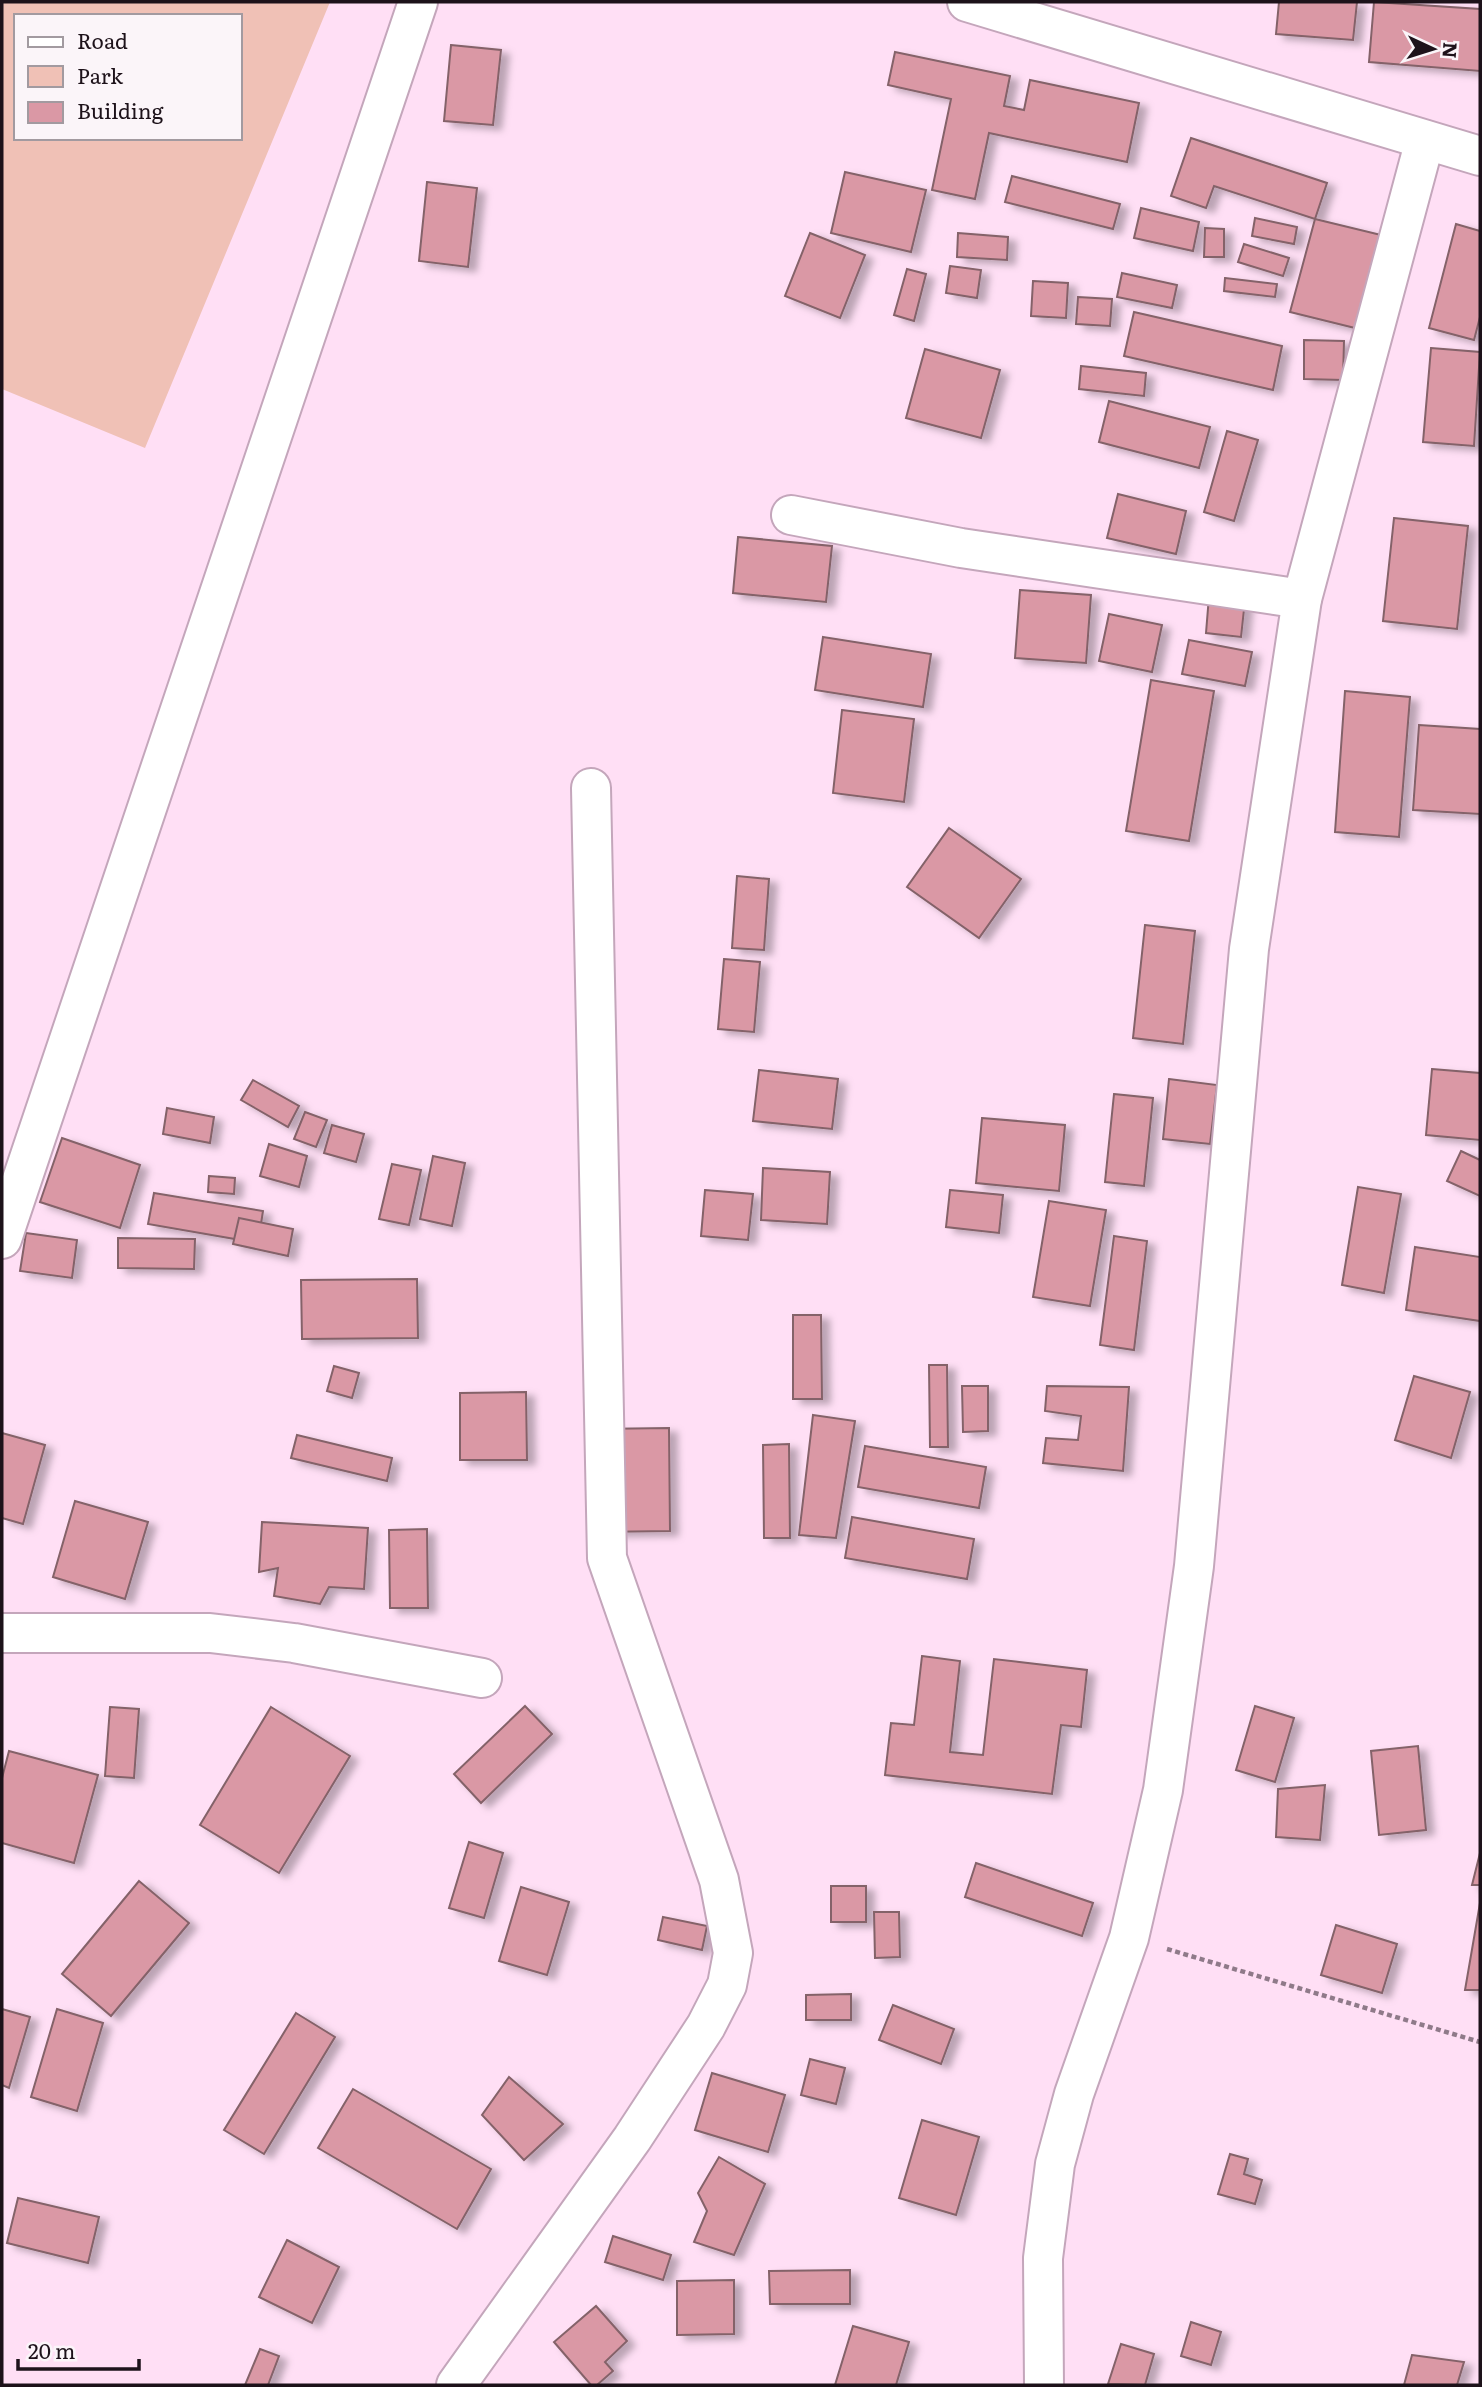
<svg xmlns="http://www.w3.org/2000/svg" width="1482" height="2387" viewBox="0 0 1482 2387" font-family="Literata,serif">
  <defs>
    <filter id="shadow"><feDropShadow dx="8" dy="4.5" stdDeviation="3.5" flood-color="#0004"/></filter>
  </defs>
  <rect width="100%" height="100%" fill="#ffdff5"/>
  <!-- green -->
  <path fill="#f0c1b6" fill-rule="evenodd" d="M2 2H330L145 448 2 389ZM16 16H240V138H16Z"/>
  <!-- building -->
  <g fill="#da98a5" stroke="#846269" stroke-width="2" filter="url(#shadow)">
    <polygon points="1279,2 1357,2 1353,40 1276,34"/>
    <polygon points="1374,2 1480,9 1480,71 1369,62"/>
    <polygon points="451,45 501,50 493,125 444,121"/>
    <polygon points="895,52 1010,76 1004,106 1024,110 1030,80 1139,103 1127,162 989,133 975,199 932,190 951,99 888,85"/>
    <polygon points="1191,138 1327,183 1315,219 1214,186 1206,208 1171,196"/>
    <polygon points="845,172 926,190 911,252 831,233"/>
    <polygon points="1012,176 1120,204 1113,229 1005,202"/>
    <polygon points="427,182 477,188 468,267 419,261"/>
    <polygon points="1141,208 1199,222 1193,251 1134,238"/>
    <polygon points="1255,218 1297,227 1294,244 1252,236"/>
    <polygon points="1315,219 1381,235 1359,329 1290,312"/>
    <polygon points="1456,224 1480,231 1480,317 1474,340 1429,328"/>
    <polygon points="1205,228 1224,229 1224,257 1204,257"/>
    <polygon points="810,233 865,255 840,318 785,296"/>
    <polygon points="958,233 1008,237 1007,260 957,257"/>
    <polygon points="1244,244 1289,258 1283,276 1238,262"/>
    <polygon points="950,266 981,270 977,298 946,293"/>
    <polygon points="907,269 926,274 914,321 894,315"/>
    <polygon points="1122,273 1177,285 1172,308 1117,297"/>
    <polygon points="1225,278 1277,284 1275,297 1224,291"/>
    <polygon points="1033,281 1068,283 1066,318 1031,316"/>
    <polygon points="1078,297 1112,299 1110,326 1076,324"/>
    <polygon points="1134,312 1282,346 1273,390 1124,356"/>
    <polygon points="1304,340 1344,341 1343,380 1304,379"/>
    <polygon points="1431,348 1480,352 1474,446 1423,442"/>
    <polygon points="925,349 1000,370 981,438 906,418"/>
    <polygon points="1081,366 1146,373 1144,396 1079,389"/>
    <polygon points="1109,401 1210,427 1199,468 1099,442"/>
    <polygon points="1227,431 1258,440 1234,521 1204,512"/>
    <polygon points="1118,494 1186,511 1176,554 1107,538"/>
    <polygon points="1394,518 1468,526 1457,629 1383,621"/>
    <polygon points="738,537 832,546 826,602 733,593"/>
    <polygon points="1020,590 1091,595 1086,663 1015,658"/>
    <polygon points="1209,596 1245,600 1241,637 1206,633"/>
    <polygon points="1109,614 1162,625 1152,672 1099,661"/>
    <polygon points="823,637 931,654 923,707 815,690"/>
    <polygon points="1189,640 1252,652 1245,686 1182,674"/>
    <polygon points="1151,680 1214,691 1189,841 1126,831"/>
    <polygon points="1345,691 1410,697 1399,837 1335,832"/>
    <polygon points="842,710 914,719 904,802 833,793"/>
    <polygon points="1419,725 1480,729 1480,814 1413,810"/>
    <polygon points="949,828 1021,879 979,938 907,887"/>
    <polygon points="737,876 769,879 764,950 732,948"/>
    <polygon points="1145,925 1195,931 1183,1044 1133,1038"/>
    <polygon points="724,959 760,962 754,1032 718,1029"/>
    <polygon points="1432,1069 1480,1073 1480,1140 1426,1135"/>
    <polygon points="759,1070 838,1079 832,1129 753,1121"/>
    <polygon points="1169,1079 1217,1085 1210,1144 1163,1139"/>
    <polygon points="253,1080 299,1106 288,1127 241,1100"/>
    <polygon points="1114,1094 1153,1098 1144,1186 1105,1182"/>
    <polygon points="167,1108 214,1117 210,1143 163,1134"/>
    <polygon points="305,1112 327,1120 316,1147 294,1139"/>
    <polygon points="982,1118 1065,1125 1059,1191 976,1183"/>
    <polygon points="332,1125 364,1134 356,1162 324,1153"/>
    <polygon points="62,1138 140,1165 120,1228 40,1202"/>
    <polygon points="269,1144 307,1156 299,1187 260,1176"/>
    <polygon points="1461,1151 1480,1160 1480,1196 1447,1181"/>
    <polygon points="433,1156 465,1163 452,1226 420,1219"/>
    <polygon points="392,1164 421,1170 409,1225 379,1219"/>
    <polygon points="763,1168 830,1172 827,1224 761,1220"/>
    <polygon points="209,1176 235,1178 234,1194 208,1192"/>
    <polygon points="1358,1187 1401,1194 1384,1293 1342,1285"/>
    <polygon points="705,1190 753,1194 748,1240 701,1236"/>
    <polygon points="950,1190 1003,1195 999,1233 946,1227"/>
    <polygon points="154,1193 263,1211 258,1243 148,1224"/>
    <polygon points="1049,1201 1106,1210 1090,1306 1033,1297"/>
    <polygon points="239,1218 293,1229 288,1256 233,1244"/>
    <polygon points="26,1233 77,1240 72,1278 20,1271"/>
    <polygon points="1114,1236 1147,1241 1134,1350 1100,1345"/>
    <polygon points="118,1238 195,1239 194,1269 118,1268"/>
    <polygon points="1415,1247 1480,1257 1480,1321 1406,1310"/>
    <polygon points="417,1279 418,1338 302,1339 301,1280"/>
    <polygon points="793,1315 821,1315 822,1399 793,1399"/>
    <polygon points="929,1365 947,1365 948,1447 930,1447"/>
    <polygon points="334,1366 359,1373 352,1398 327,1391"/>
    <polygon points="1414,1376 1470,1392 1451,1458 1395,1440"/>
    <polygon points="962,1386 988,1386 988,1431 963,1432"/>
    <polygon points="1047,1386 1129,1387 1123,1471 1043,1463 1046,1438 1078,1440 1081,1416 1045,1411"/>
    <polygon points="526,1392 527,1460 460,1460 460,1393"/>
    <polygon points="813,1415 855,1421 836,1538 799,1535"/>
    <polygon points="669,1428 670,1531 596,1532 595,1429"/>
    <polygon points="2,1433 45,1445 23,1524 2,1518"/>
    <polygon points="297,1435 392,1458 387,1481 291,1458"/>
    <polygon points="789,1444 790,1538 764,1538 763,1445"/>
    <polygon points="865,1446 986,1467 979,1508 858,1487"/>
    <polygon points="75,1501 148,1522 125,1599 53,1577"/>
    <polygon points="852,1517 974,1539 967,1579 845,1558"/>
    <polygon points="262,1522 368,1528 364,1589 329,1587 320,1604 274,1596 278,1568 259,1572"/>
    <polygon points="427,1529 428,1608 390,1608 389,1530"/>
    <polygon points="922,1656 960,1661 950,1752 983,1755 994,1659 1087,1670 1081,1727 1061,1725 1052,1794 885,1775 891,1723 914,1725"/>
    <polygon points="525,1706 552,1734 481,1803 454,1774"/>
    <polygon points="1255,1706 1294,1718 1275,1782 1236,1770"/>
    <polygon points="110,1707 139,1709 134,1778 105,1776"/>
    <polygon points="271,1707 350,1756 279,1873 200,1825"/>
    <polygon points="1418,1746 1426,1830 1379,1835 1371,1751"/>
    <polygon points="9,1751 98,1775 74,1863 2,1843 2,1778"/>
    <polygon points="1325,1785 1320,1840 1276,1837 1278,1789"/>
    <polygon points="469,1842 503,1853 484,1918 449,1908"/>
    <polygon points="1480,1853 1480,1885 1472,1885"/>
    <polygon points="976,1863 1093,1903 1082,1936 965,1897"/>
    <polygon points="139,1881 189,1923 111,2016 62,1974"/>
    <rect x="831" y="1886" width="35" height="36"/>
    <polygon points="521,1887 569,1902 547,1975 499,1961"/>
    <polygon points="1480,1903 1480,1990 1465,1990"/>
    <polygon points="874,1912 899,1912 900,1957 875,1958"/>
    <polygon points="663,1917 707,1926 702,1950 658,1940"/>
    <polygon points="1336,1925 1397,1944 1382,1993 1321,1975"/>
    <polygon points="851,1994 851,2020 806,2020 806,1995"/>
    <polygon points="893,2005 954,2029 941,2064 879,2040"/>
    <polygon points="2,2009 30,2017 9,2088 2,2085"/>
    <polygon points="57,2009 103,2023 77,2111 31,2097"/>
    <polygon points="296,2013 335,2037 264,2154 224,2130"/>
    <polygon points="810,2059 845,2068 836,2104 801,2095"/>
    <polygon points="712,2073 785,2095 768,2152 695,2130"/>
    <polygon points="509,2077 563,2124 524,2160 482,2115"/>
    <polygon points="353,2089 491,2169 457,2229 318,2148"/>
    <polygon points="922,2120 979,2137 956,2215 899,2198"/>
    <polygon points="1230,2154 1248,2159 1244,2174 1262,2180 1255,2204 1218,2194"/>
    <polygon points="719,2157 765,2184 734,2255 694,2242 707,2211 698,2193"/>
    <polygon points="18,2198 99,2217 88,2263 7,2243"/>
    <polygon points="613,2236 671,2255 663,2280 605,2262"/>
    <polygon points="287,2240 339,2267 312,2323 259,2297"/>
    <polygon points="850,2270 850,2304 770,2304 769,2271"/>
    <polygon points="734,2280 734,2334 677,2335 677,2281"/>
    <polygon points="596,2306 627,2341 605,2362 613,2371 597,2385 591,2385 554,2342"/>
    <polygon points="1191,2322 1221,2332 1211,2365 1181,2356"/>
    <polygon points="853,2326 909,2342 896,2385 835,2385"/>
    <polygon points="1121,2344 1154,2354 1145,2385 1108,2384"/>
    <polygon points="260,2349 279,2356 268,2385 245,2385"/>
    <polygon points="1412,2355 1464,2362 1457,2385 1404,2385"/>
  </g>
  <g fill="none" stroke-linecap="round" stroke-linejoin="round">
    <defs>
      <g id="minor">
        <polyline points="791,515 961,548 1302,599"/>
        <polyline points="2,1239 418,2"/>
        <polyline points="2,1633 210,1633 294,1643 482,1678"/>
        <polyline points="456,2385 632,2139 706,2026 727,1985 733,1953 719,1880 607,1558 591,788"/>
        <polyline points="1044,2385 1043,2258 1055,2164 1074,2094 1129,1938 1163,1790 1194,1566 1249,949 1302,599 1425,140"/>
      </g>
      <polyline id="tertiary" points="967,2 1480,156"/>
    </defs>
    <!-- minor casing -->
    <use href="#minor" stroke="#c4a6bb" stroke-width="42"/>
    <!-- tertiary casing -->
    <use href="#tertiary" stroke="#c4a6bb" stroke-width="42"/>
    <!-- path -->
    <polyline stroke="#8f7a89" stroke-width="4.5" stroke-dasharray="5 3.5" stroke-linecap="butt" points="1167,1949 1480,2042"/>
    <!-- minor -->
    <use href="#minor" stroke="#fff" stroke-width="38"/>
    <!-- tertiary -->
    <use href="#tertiary" stroke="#fff" stroke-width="38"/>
  </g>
  <!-- border -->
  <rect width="1482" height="2387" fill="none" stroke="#1d121a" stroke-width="7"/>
  <!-- legend -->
  <rect x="14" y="14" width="228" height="126" fill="#fbf5f9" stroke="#a29aa0" stroke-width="2"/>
  <rect x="28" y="37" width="35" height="10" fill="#ffffff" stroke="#a29aa0" stroke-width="2"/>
  <text x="77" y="49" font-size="21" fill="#1d121a">Road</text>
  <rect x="28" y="66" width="35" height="21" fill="#f0c1b6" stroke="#a29aa0" stroke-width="2"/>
  <text x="77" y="84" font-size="21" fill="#1d121a">Park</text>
  <rect x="28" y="102" width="35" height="21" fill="#da98a5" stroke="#a29aa0" stroke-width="2"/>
  <text x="77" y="119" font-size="21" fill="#1d121a">Building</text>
  <!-- north arrow -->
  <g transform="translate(1433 49) rotate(94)" stroke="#fbf5f9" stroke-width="5" paint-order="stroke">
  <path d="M0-5L12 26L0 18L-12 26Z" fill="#1d121a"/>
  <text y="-10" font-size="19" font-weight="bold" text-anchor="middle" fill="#1d121a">N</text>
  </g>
  <!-- scale -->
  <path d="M18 2359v10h121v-10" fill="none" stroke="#1d121a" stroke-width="3.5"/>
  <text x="28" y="2359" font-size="21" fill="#1d121a" stroke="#fbf5f9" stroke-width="5" paint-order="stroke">20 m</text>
</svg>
